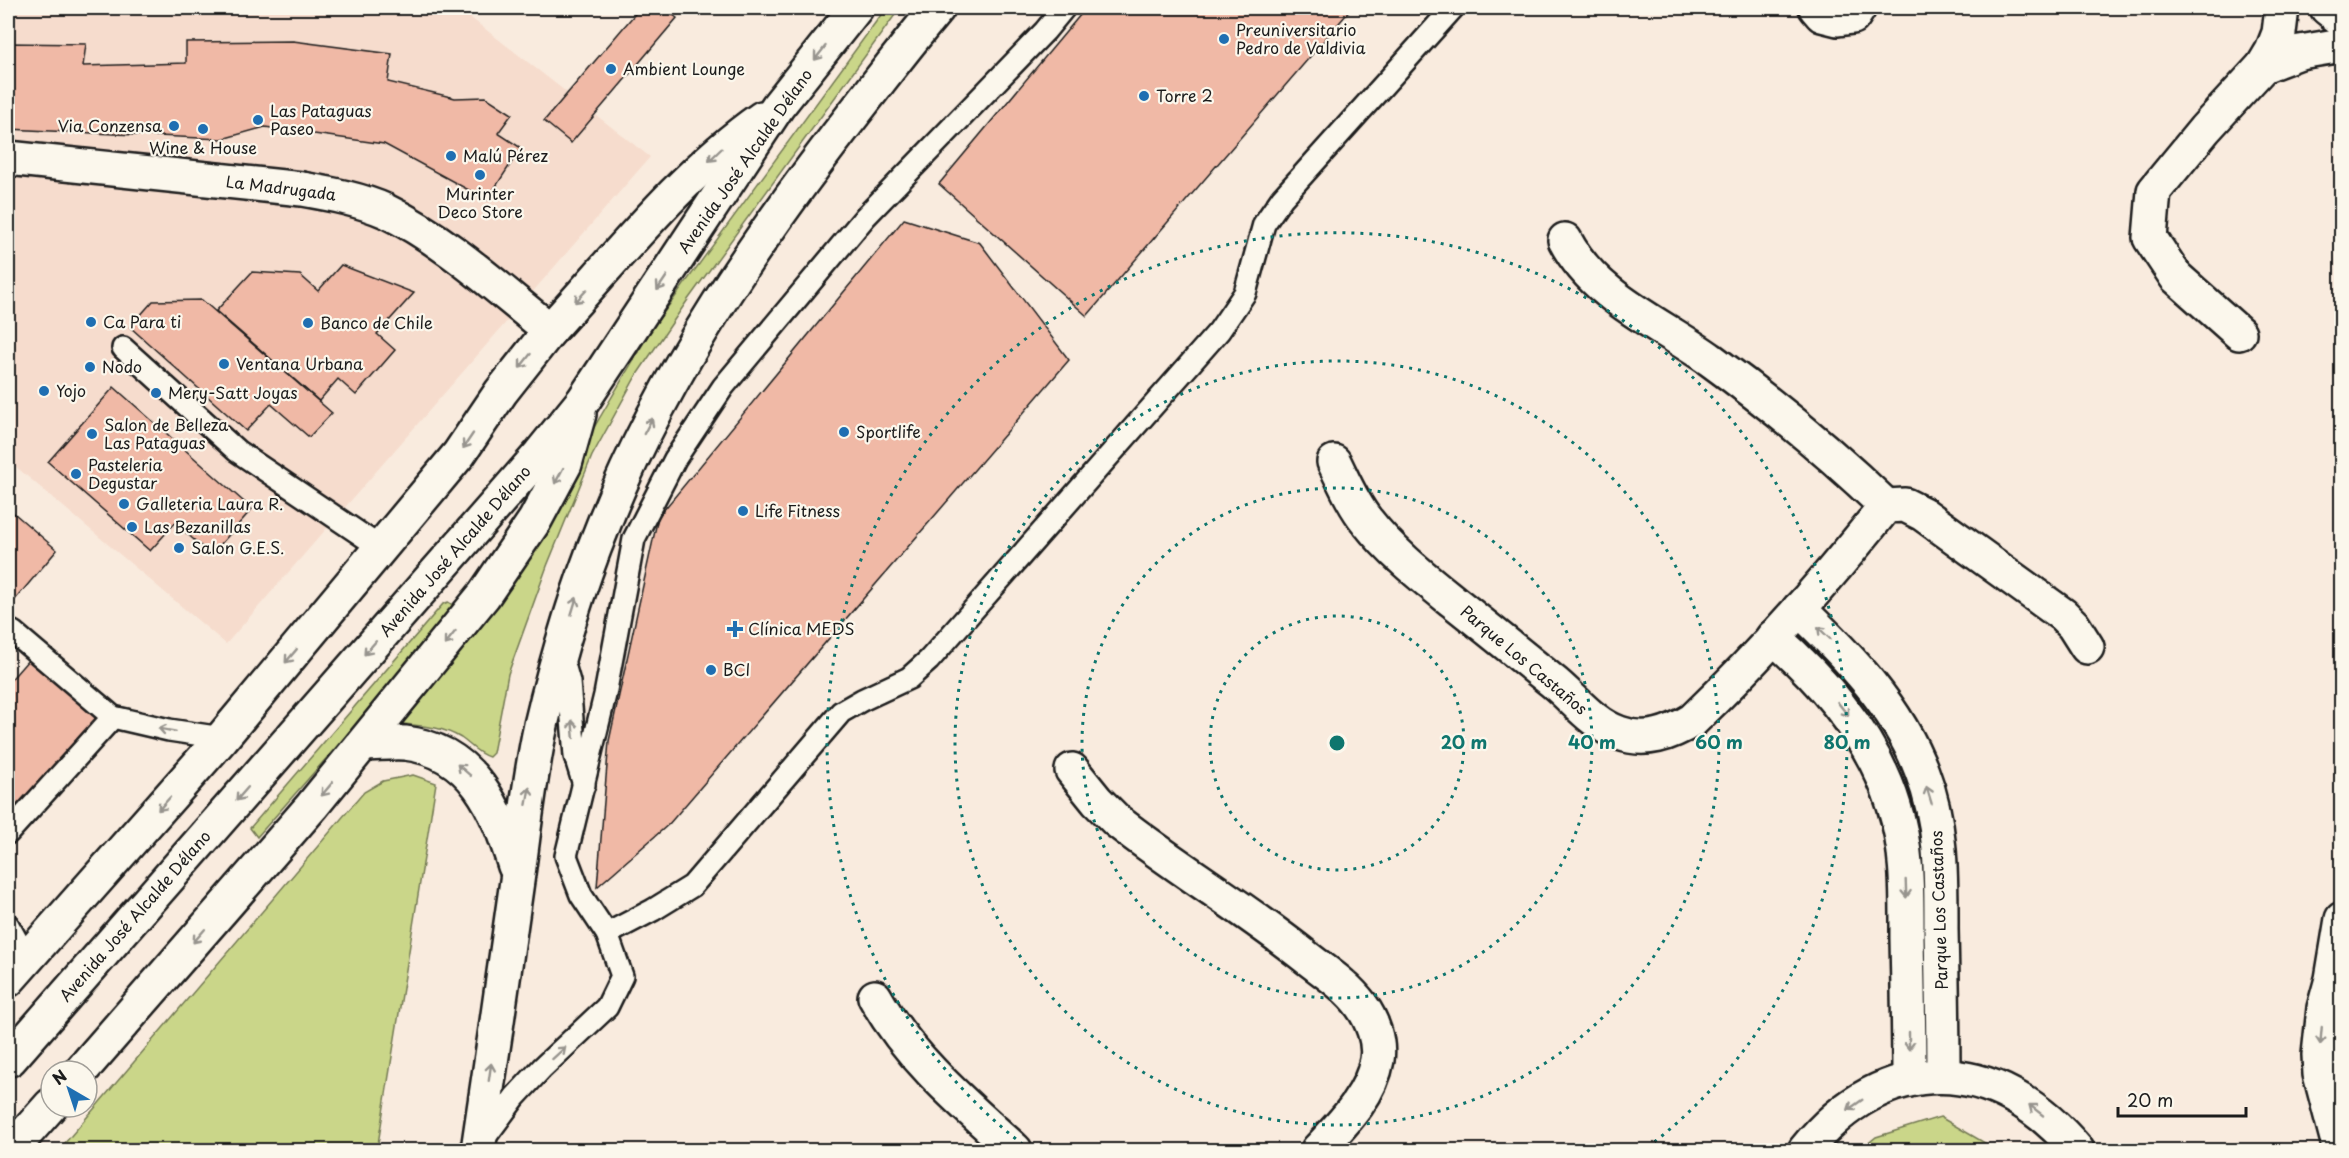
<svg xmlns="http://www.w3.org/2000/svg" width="2349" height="1158" viewBox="0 0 2349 1158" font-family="'Playpen Sans',sans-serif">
  <rect width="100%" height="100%" fill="#f9ebde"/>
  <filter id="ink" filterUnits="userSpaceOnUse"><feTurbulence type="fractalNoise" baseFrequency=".0167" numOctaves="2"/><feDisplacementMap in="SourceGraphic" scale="12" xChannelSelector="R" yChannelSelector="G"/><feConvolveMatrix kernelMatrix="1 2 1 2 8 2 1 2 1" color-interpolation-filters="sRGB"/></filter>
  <g filter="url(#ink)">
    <!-- built -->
    <polygon fill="#f6dccd" points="8,8 458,8 650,157 226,644 8,460"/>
    <!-- green -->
    <g fill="#cad689" stroke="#737952" stroke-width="1.5">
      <path d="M886 8H900L687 301 636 376 592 456 547 566 508 674 493 753 489 757C478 754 470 744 461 738 443 727 425 726 404 724L401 721 454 660 494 604 589 436 651 330Z"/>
      <polygon points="448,602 453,605 452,610 434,636 257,837 250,828 443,604"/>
      <polygon points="413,775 436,783 377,1150 59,1150 364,792 383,781"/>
      <polygon points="1940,1117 1997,1150 1860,1150 1876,1137"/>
    </g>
    <!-- building -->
    <g fill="#f0b9a6" stroke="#1c1c1c" stroke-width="1.5">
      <polygon points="640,8 664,8 677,18 571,143 544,121"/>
      <polygon points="1086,8 1352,8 1087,316 939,184"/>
      <polygon points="293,41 392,54 388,82 455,98 486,97 512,114 498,133 521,148 487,200 384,144 265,127 222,139 8,129 8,43 86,44 83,66 186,63 186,42"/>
      <polygon points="904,219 980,243 1069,360 669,824 597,887 609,741 658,517"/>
      <polygon points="341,265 414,293 377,334 395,350 356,395 338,379 319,401 216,311 252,272 300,275 318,291"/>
      <polygon points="202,300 332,413 309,437 271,404 246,431 130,327 153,301"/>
      <polygon points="114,387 252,509 211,555 175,523 150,551 48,462"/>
      <polygon points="8,508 57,550 8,608"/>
      <polygon points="29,659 101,721 22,812 8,799 8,683"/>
    </g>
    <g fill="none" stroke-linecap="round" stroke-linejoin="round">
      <defs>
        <g id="lane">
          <polyline points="123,348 237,451 381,548"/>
          <polyline points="8,638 13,632 113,717 169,730 222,738"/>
          <polyline points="561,654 569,682 575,756 584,785"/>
          <polyline points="8,833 113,717"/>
          <polyline points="8,925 27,959"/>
          <polyline points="607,934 653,910 692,886 841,712 862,700 909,678 929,660 1219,331 1245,293 1264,224 1282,198 1453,8"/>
          <polyline points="483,1140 515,1097 542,1068 607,1007 622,976 607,934 581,895 566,856 605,695 634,539 675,459 723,387 865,217 1045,31 1064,8"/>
        </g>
        <g id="street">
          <polyline points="1816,8 1822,15 1838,19 1853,17 1859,8"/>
          <polyline points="2327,8 2342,20"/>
          <polyline points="2263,66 2300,52 2342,45"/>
          <path d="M8 158 302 189C330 194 359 199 386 211 446 240 498 289 550 330"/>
          <path d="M1565 240C1595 298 1660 323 1711 360 1773 405 1831 453 1886 506"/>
          <polyline points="2239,333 2176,277 2150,238 2154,191 2205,129 2263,66 2272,51 2279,33 2282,8"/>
          <path d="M1334 462C1344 482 1353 504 1367 521 1392 553 1423 577 1454 602 1487 628 1519 654 1551 680 1573 697 1592 724 1619 733 1646 743 1670 734 1693 720 1762 654 1826 581 1886 506L1905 505 1923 514 2063 615 2073 625 2087 647"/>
          <path d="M1799 609C1848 656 1898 707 1922 772 1942 823 1941 876 1941 929 1942 978 1943 1027 1943 1076"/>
          <path d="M1773 637C1826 683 1873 738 1894 806 1908 849 1907 893 1907 938 1908 985 1909 1032 1909 1080"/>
          <path d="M1072 770 1097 801 1117 821C1178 869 1245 908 1306 957 1325 972 1346 985 1361 1005 1372 1020 1380 1041 1377 1060 1371 1096 1341 1125 1318 1150"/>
          <path d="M875 997C909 1058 964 1104 1015 1150"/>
          <path d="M1805 1150C1885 1050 1997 1054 2077 1150"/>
          <polyline points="2340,1150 2320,1074 2319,1055 2324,1008 2332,979 2342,919"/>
        </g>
        <polyline id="secondary" points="8,980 222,738 459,454 501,392 550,330"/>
        <g id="primary">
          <path d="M550 330C615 259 684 172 762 118"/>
          <path d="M364 744C377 744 392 742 405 743 474 751 497 809 515 866"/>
          <polyline points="10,1059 540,454 583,401 778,106 856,8"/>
          <polyline points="81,1071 312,806 484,595 535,520 565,464 579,414"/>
          <polyline points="11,1150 51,1105"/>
          <path d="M478 1150C491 1063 504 975 516 888 524 833 529 779 541 725 557 657 577 590 603 526 664 371 761 232 863 102 888 70 912 38 938 8"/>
        </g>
      </defs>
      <!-- lane casing -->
      <use href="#lane" stroke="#1c1c1c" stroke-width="26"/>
      <!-- street casing -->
      <use href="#street" stroke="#1c1c1c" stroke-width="38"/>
      <!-- secondary casing -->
      <use href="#secondary" stroke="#1c1c1c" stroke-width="38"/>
      <!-- primary casing -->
      <use href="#primary" stroke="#1c1c1c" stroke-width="38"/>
      <!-- lane -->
      <use href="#lane" stroke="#fbf7ec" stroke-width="21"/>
      <!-- street -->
      <use href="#street" stroke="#fbf7ec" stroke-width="33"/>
      <!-- secondary -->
      <use href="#secondary" stroke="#fbf7ec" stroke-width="33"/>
      <!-- primary -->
      <use href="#primary" stroke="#fbf7ec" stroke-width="33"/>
    </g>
    <!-- one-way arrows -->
    <defs><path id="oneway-shaft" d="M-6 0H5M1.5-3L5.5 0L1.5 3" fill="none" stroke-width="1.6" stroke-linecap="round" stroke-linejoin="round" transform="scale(1.5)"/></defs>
    <g stroke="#97948e">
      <use href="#oneway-shaft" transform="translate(820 53) rotate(128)"/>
      <use href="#oneway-shaft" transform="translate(715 155) rotate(136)"/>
      <use href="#oneway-shaft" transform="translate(662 283) rotate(124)"/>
      <use href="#oneway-shaft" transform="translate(581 296) rotate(133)"/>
      <use href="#oneway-shaft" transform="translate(525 361) rotate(128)"/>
      <use href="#oneway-shaft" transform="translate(648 426) rotate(-62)"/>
      <use href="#oneway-shaft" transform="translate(468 441) rotate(124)"/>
      <use href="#oneway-shaft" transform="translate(559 476) rotate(118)"/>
      <use href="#oneway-shaft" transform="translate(574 606) rotate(-73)"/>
      <use href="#oneway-shaft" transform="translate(1824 633) rotate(-136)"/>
      <use href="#oneway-shaft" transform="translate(450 638) rotate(128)"/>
      <use href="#oneway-shaft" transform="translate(370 648) rotate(131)"/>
      <use href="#oneway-shaft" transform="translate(291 656) rotate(130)"/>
      <use href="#oneway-shaft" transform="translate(1843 709) rotate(52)"/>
      <use href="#oneway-shaft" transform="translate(573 729) rotate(-95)"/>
      <use href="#oneway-shaft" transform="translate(167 730) rotate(-169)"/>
      <use href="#oneway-shaft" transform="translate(464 770) rotate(-139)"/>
      <use href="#oneway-shaft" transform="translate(327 789) rotate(130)"/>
      <use href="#oneway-shaft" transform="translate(242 794) rotate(131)"/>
      <use href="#oneway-shaft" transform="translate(1929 795) rotate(-107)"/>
      <use href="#oneway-shaft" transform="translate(528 796) rotate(-80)"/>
      <use href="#oneway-shaft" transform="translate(164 804) rotate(132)"/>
      <use href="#oneway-shaft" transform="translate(1906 889) rotate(88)"/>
      <use href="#oneway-shaft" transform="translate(199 936) rotate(131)"/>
      <use href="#oneway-shaft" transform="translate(2321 1036) rotate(95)"/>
      <use href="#oneway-shaft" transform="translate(1909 1041) rotate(90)"/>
      <use href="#oneway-shaft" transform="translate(559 1053) rotate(-42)"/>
      <use href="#oneway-shaft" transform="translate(490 1072) rotate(-82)"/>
      <use href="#oneway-shaft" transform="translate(1855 1105) rotate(145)"/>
      <use href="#oneway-shaft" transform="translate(2036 1110) rotate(-142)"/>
    </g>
  </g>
  <!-- distance rings -->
  <g fill="none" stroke="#0f766e" stroke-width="3" stroke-dasharray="3 6">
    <circle cx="1337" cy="743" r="127"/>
    <circle cx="1337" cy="743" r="255"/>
    <circle cx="1337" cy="743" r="382"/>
    <path d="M1030 1150A510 510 0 1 1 1644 1150"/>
  </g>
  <!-- markers -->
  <g fill="#1f6fb2" stroke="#fbf7ec" stroke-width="2">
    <circle cx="1224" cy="39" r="6"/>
    <circle cx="611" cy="69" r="6"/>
    <circle cx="1144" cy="96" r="6"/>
    <circle cx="258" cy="120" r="6"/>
    <circle cx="174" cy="126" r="6"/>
    <circle cx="203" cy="129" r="6"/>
    <circle cx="451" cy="156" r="6"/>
    <circle cx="480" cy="175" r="6"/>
    <circle cx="91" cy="322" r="6"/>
    <circle cx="308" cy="323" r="6"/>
    <circle cx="224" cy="364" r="6"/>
    <circle cx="90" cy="367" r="6"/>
    <circle cx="44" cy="391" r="6"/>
    <circle cx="156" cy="393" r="6"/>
    <circle cx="844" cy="432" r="6"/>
    <circle cx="92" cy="434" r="6"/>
    <circle cx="76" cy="474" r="6"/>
    <circle cx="124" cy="504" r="6"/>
    <circle cx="743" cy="511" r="6"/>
    <circle cx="132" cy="527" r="6"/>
    <circle cx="179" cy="548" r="6"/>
    <path d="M732 620h6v6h6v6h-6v6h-6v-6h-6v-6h6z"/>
    <circle cx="711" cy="670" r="6"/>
  </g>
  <g text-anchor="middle" stroke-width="4.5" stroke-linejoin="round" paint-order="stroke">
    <!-- poi labels -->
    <g font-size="16" fill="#1c1c1c" stroke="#fbf7ec" text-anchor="start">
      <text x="1236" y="36">Preuniversitario<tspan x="1236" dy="18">Pedro de Valdivia</tspan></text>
      <text x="623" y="75">Ambient Lounge</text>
      <text x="1156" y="102">Torre 2</text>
      <text x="270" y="117">Las Pataguas<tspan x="270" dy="18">Paseo</tspan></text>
      <text x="162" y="132" text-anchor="end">Via Conzensa</text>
      <text x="203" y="154" text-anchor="middle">Wine &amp; House</text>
      <text x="463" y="162">Malú Pérez</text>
      <text x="480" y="200" text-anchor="middle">Murinter<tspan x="480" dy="18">Deco Store</tspan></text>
      <text x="103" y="328">Ca Para ti</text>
      <text x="320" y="329">Banco de Chile</text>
      <text x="236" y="370">Ventana Urbana</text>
      <text x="102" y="373">Nodo</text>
      <text x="56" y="397">Yojo</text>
      <text x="168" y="399">Mery-Satt Joyas</text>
      <text x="104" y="431">Salon de Belleza<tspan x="104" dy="18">Las Pataguas</tspan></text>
      <text x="856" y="438">Sportlife</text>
      <text x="88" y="471">Pasteleria<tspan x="88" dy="18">Degustar</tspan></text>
      <text x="136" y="510">Galleteria Laura R.</text>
      <text x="755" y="517">Life Fitness</text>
      <text x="144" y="533">Las Bezanillas</text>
      <text x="191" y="554">Salon G.E.S.</text>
      <text x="748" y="635">Clínica MEDS</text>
      <text x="723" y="676">BCI</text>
    </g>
    <!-- street labels -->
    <g font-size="16" fill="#1c1c1c" stroke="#fbf7ec">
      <text transform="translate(745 161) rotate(-55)" y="6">Avenida José Alcalde Délano</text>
      <text transform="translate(281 188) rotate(7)" y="6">La Madrugada</text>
      <text transform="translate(455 551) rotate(-49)" y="6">Avenida José Alcalde Délano</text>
      <text transform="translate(1524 660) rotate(40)" y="6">Parque Los Castaños</text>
      <text transform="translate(1939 910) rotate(-92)" y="6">Parque Los Castaños</text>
      <text transform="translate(135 916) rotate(-49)" y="6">Avenida José Alcalde Délano</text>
    </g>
  </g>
  <circle cx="1337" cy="743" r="9" fill="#0f766e" stroke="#fbf7ec" stroke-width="3"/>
  <g font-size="18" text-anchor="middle" font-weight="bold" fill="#0f766e" stroke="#fbf7ec" stroke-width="4.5" stroke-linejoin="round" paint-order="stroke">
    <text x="1464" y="749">20 m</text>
    <text x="1592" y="749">40 m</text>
    <text x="1719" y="749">60 m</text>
    <text x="1847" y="749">80 m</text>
  </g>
  <!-- margin -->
  <rect width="2349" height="1158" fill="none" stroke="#fbf7ec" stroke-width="30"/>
  <rect x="15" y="15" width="2319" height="1128" fill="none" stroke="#1c1c1c" stroke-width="2" filter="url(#ink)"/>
  <!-- north arrow -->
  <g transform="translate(69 1089) rotate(321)"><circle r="28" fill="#fbf7ec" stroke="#a29f99" stroke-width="1.5"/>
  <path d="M0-4.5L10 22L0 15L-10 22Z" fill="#1f6fb2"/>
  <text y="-9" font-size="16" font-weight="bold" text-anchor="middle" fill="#1c1c1c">N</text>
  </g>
  <!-- scale -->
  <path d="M2118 1107v9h128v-9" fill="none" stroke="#1c1c1c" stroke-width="3"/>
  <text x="2127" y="1107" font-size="18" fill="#1c1c1c" stroke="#fbf7ec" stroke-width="4.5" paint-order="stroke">20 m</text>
</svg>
